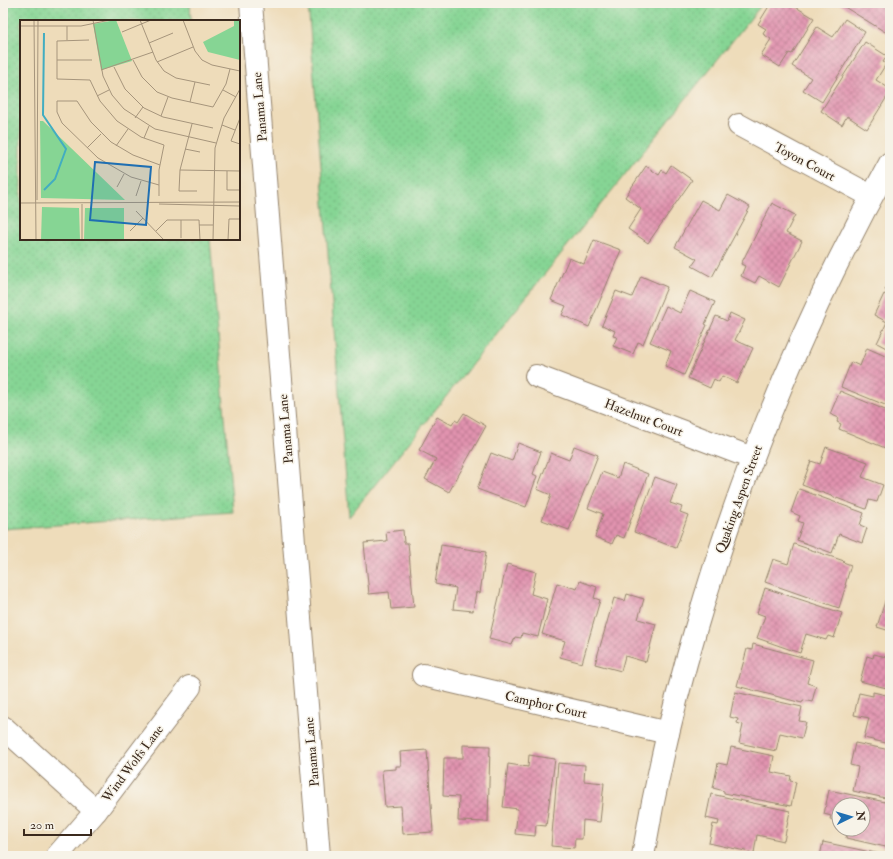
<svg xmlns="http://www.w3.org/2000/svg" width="893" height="859" viewBox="0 0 893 859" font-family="'IM FELL Double Pica',serif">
  <defs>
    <pattern id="grass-dots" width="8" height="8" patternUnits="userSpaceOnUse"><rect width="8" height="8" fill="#86d594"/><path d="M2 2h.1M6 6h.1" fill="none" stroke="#75b77f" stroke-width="1.8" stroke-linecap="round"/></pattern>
    <pattern id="building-cross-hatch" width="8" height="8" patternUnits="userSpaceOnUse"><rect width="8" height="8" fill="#e193af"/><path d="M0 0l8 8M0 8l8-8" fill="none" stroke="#b8788e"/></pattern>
  </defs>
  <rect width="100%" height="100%" fill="#f7f3e8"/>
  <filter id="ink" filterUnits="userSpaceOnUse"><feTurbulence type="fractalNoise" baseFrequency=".025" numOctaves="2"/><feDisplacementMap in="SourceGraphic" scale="8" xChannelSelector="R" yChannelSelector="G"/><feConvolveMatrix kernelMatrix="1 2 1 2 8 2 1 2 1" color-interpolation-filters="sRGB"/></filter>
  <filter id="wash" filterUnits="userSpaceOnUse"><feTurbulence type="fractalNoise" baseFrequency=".012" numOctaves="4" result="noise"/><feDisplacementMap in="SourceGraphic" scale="16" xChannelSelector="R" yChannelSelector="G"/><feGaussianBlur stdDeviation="0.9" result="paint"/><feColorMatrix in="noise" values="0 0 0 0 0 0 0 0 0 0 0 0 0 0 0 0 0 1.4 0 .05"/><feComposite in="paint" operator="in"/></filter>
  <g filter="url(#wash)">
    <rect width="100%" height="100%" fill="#eedcba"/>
    <!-- grass -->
    <g fill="url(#grass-dots)" stroke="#608059">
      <polygon points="3,3 190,3 191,21 21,21 21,239 210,239 233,512 3,529"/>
      <polygon points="308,3 763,3 349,517"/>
    </g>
    <g id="blocks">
      <!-- building -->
      <g fill="url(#building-cross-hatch)">
        <polygon points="771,3 789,3 814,18 792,54 789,53 780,67 761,55 771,39 763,34 766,29 758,24"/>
        <polygon points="838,3 890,3 890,35"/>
        <polygon points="845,19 865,32 822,102 803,90 811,78 792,66 817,27 833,37"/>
        <polygon points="865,42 887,56 883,62 886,64 876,80 890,89 890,92 867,129 847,116 842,125 821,111"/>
        <polygon points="671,165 692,180 648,243 628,229 641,209 625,197 646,166 659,175 662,170 666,173"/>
        <polygon points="728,195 750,207 712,277 692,266 697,259 675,247 701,200 720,210"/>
        <polygon points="772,203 795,215 786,233 802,241 779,287 759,276 755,283 741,276 745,266 741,264"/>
        <polygon points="594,240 621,250 589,327 562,315 566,306 551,300 569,258 584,264"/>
        <polygon points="641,276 667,287 643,344 638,342 633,354 613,346 617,337 613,336 615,331 602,325 616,291 632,297"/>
        <polygon points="890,280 890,293 885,290"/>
        <polygon points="690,291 715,302 705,324 707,325 684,375 665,366 671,351 650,342 666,306 680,313"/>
        <polygon points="884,294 890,297 890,350 877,343 887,322 874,315"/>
        <polygon points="730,313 745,320 735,340 753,348 737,383 722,376 719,382 714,379 710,388 688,378 716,316 727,321"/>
        <polygon points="867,348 890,358 890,407 841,387 851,362 860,366"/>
        <polygon points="840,391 890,412 890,450 839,429 841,424 837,422 839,418 830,414"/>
        <polygon points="464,413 486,426 449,492 425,479 436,459 419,450 437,417 452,425 455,420 458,422"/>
        <polygon points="518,443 541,452 533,474 537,476 526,507 477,489 491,453 512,461"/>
        <polygon points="574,446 598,455 569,530 542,520 551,495 537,489 551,453 569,460"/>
        <polygon points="826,447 868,462 862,477 883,485 877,502 869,500 866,509 802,485 811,461 820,464"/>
        <polygon points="623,464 648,474 624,538 616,535 612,544 595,537 603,514 588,508 602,472 618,478"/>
        <polygon points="655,477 677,485 670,503 682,507 680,512 688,515 676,548 634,532"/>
        <polygon points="799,489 864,513 860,525 867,528 862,543 839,534 832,553 797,540 803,523 798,521 800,516 791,512"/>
        <polygon points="403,530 404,543 408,543 414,607 391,609 389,592 369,594 364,543 387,541 386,532"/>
        <polygon points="794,544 844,561 843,562 851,565 845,585 846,585 839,608 765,582 773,559 788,564"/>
        <polygon points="441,545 486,552 480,593 476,592 473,611 453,609 456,588 435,584"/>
        <polygon points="507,564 536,572 531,594 547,599 538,637 522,633 521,638 515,637 512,645 489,639"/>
        <polygon points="580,581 597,587 594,598 600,600 582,663 560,657 565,641 542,634 557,583 577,589"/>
        <polygon points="890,585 890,631 877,627"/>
        <polygon points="765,588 842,613 834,638 828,636 826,640 806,634 800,653 757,638 765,616 757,613"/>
        <polygon points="627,594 644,599 638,619 656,624 646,662 625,656 621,671 595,664 614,598 625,601"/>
        <polygon points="753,644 813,660 807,683 816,686 812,702 803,700 802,703 737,686 747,649 752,650"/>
        <polygon points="874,654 890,658 890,689 860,681 867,656 873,658"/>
        <polygon points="735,692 802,707 799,721 806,722 802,738 780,733 776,751 739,743 743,725 737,723 738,719 730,717"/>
        <polygon points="873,692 890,696 890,744 864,738 869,718 854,715 859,693 873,696"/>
        <polygon points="855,743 890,750 890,799 853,791 858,767 850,765"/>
        <polygon points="463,745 490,746 488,822 458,821 459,797 443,796 444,758 463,758"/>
        <polygon points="731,747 774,756 771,772 791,776 790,781 796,782 791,806 724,793 724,791 713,788 718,763 727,765"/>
        <polygon points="427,750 433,832 403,834 401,806 385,807 382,770 396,769 396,766 401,766 400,752"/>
        <polygon points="529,755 555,759 546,826 536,825 535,836 515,834 518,809 503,807 508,764 528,767"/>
        <polygon points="558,763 585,765 584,781 604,783 600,822 583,820 582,839 575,839 574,848 551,846"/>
        <polygon points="829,790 890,803 890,848 846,838 848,829 863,829 863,805 839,805 839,821 830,819 831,816 824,814"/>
        <polygon points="711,794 790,811 784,841 757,835 754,853 709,843 713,824 718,825 719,821 706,818"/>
        <polygon points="823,842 885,855 885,856 820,856"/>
        <polygon points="720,851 742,855 742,856 719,856"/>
      </g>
    </g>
  </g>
  <g filter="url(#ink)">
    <use href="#blocks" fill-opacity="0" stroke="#94836c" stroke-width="1"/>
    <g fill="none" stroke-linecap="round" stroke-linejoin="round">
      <defs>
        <g id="street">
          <polyline points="739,125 871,196"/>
          <polyline points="536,376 752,458"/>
          <polyline points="423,675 668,733"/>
          <polyline points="3,727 96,811"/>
          <polyline points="57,856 96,811 190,687"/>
          <path d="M643 856C656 779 674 703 696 628 743 466 808 310 890 163"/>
        </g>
        <polyline id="secondary" points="251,3 319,856"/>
      </defs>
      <!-- street casing -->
      <use href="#street" stroke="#94836c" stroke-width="24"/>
      <!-- secondary casing -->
      <use href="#secondary" stroke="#94836c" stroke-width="24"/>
      <!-- street -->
      <use href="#street" stroke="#fff" stroke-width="22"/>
      <!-- secondary -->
      <use href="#secondary" stroke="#fff" stroke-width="22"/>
    </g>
  </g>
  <g text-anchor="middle" stroke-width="3" stroke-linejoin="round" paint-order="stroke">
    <!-- street labels -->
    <g font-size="13" fill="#3b2a1e" stroke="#f7f3e8">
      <text transform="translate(259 107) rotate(-95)" y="5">Panama Lane</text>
      <text transform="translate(805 161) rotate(28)" y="5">Toyon Court</text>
      <text transform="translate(644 417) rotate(21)" y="5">Hazelnut Court</text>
      <text transform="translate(285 429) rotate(-95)" y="5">Panama Lane</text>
      <text transform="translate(738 499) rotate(-70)" y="5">Quaking Aspen Street</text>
      <text transform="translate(546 704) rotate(13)" y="5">Camphor Court</text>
      <text transform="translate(311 752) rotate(-95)" y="5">Panama Lane</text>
      <text transform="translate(132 763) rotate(-53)" y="5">Wind Wolfs Lane</text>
    </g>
  </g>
  <!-- overview -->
  <g transform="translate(20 20)">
    <rect width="220" height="220" fill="#eedcba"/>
    <path d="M96 0 112 41 81 50 73 4ZM214 0H220V40L188 32 183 22 214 6ZM20 101H23L105 180 21 178ZM22 187 59 188 60 220H21ZM65 188H104V220H64Z" fill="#86d594"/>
    <path fill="none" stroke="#42adc1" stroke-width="2" d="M24 13 23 95 46 129 35 159 24 170"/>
    <path fill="none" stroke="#a6957c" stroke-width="1" d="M14 0 16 220M73 0 83 56 92 75 104 89 135 109 196 123M120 0 136 40 144 51 156 58 190 65M163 0 175 31 182 40 192 45 220 51M0 6H61L90 0M102 12 131 0M47 20V6M69 20 37 21V59L70 60 80 81 97 101 121 117 144 125 139 150V176M129 23 153 13M37 40H72M113 40 122 57 137 72 152 78 193 87 206 64 210 49M137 42 173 27M94 47 105 69 124 88 143 97 193 108M81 50 133 32M203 70 216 77M77 76 89 70M170 82 175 62M141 96 148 77M115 98 123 87M220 98 211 121 220 124M172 104 160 150 159 171H177M202 105 215 110M124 118 129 106M96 126 108 109M67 128 81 114M165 129 180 132M160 150 220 151M207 151V170H220M139 165 111 157 78 138 42 103 37 92V81H57L71 102 91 122 113 135 140 145M97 167 104 154M116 176 121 161M17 180 18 0M0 183 220 182M139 184 220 186M116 191 144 220M161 200V218M179 205H193M110 211 123 198M136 211 147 200H179L180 220M62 220V184M193 220 195 128 204 98 220 69M208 220 209 199H220"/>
    <path fill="#1f6fb2" fill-opacity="0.15" stroke="#1f6fb2" stroke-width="2" d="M75 142 131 147 126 205 70 200Z"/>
    <rect width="220" height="220" fill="none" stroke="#3b2a1e" stroke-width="2"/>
  </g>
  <!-- margin -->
  <rect width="893" height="859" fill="none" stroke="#f7f3e8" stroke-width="16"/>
  <!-- north arrow -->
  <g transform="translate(851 817) rotate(85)"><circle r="19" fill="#f7f3e8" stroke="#aca397"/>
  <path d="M0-3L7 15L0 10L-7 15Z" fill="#1f6fb2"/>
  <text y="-6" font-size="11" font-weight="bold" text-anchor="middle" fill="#3b2a1e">N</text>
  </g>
  <!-- scale -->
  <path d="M24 829v6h67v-6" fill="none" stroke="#3b2a1e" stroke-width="2"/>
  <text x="30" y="829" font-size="12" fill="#3b2a1e" stroke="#f7f3e8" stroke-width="3" paint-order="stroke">20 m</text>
</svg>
